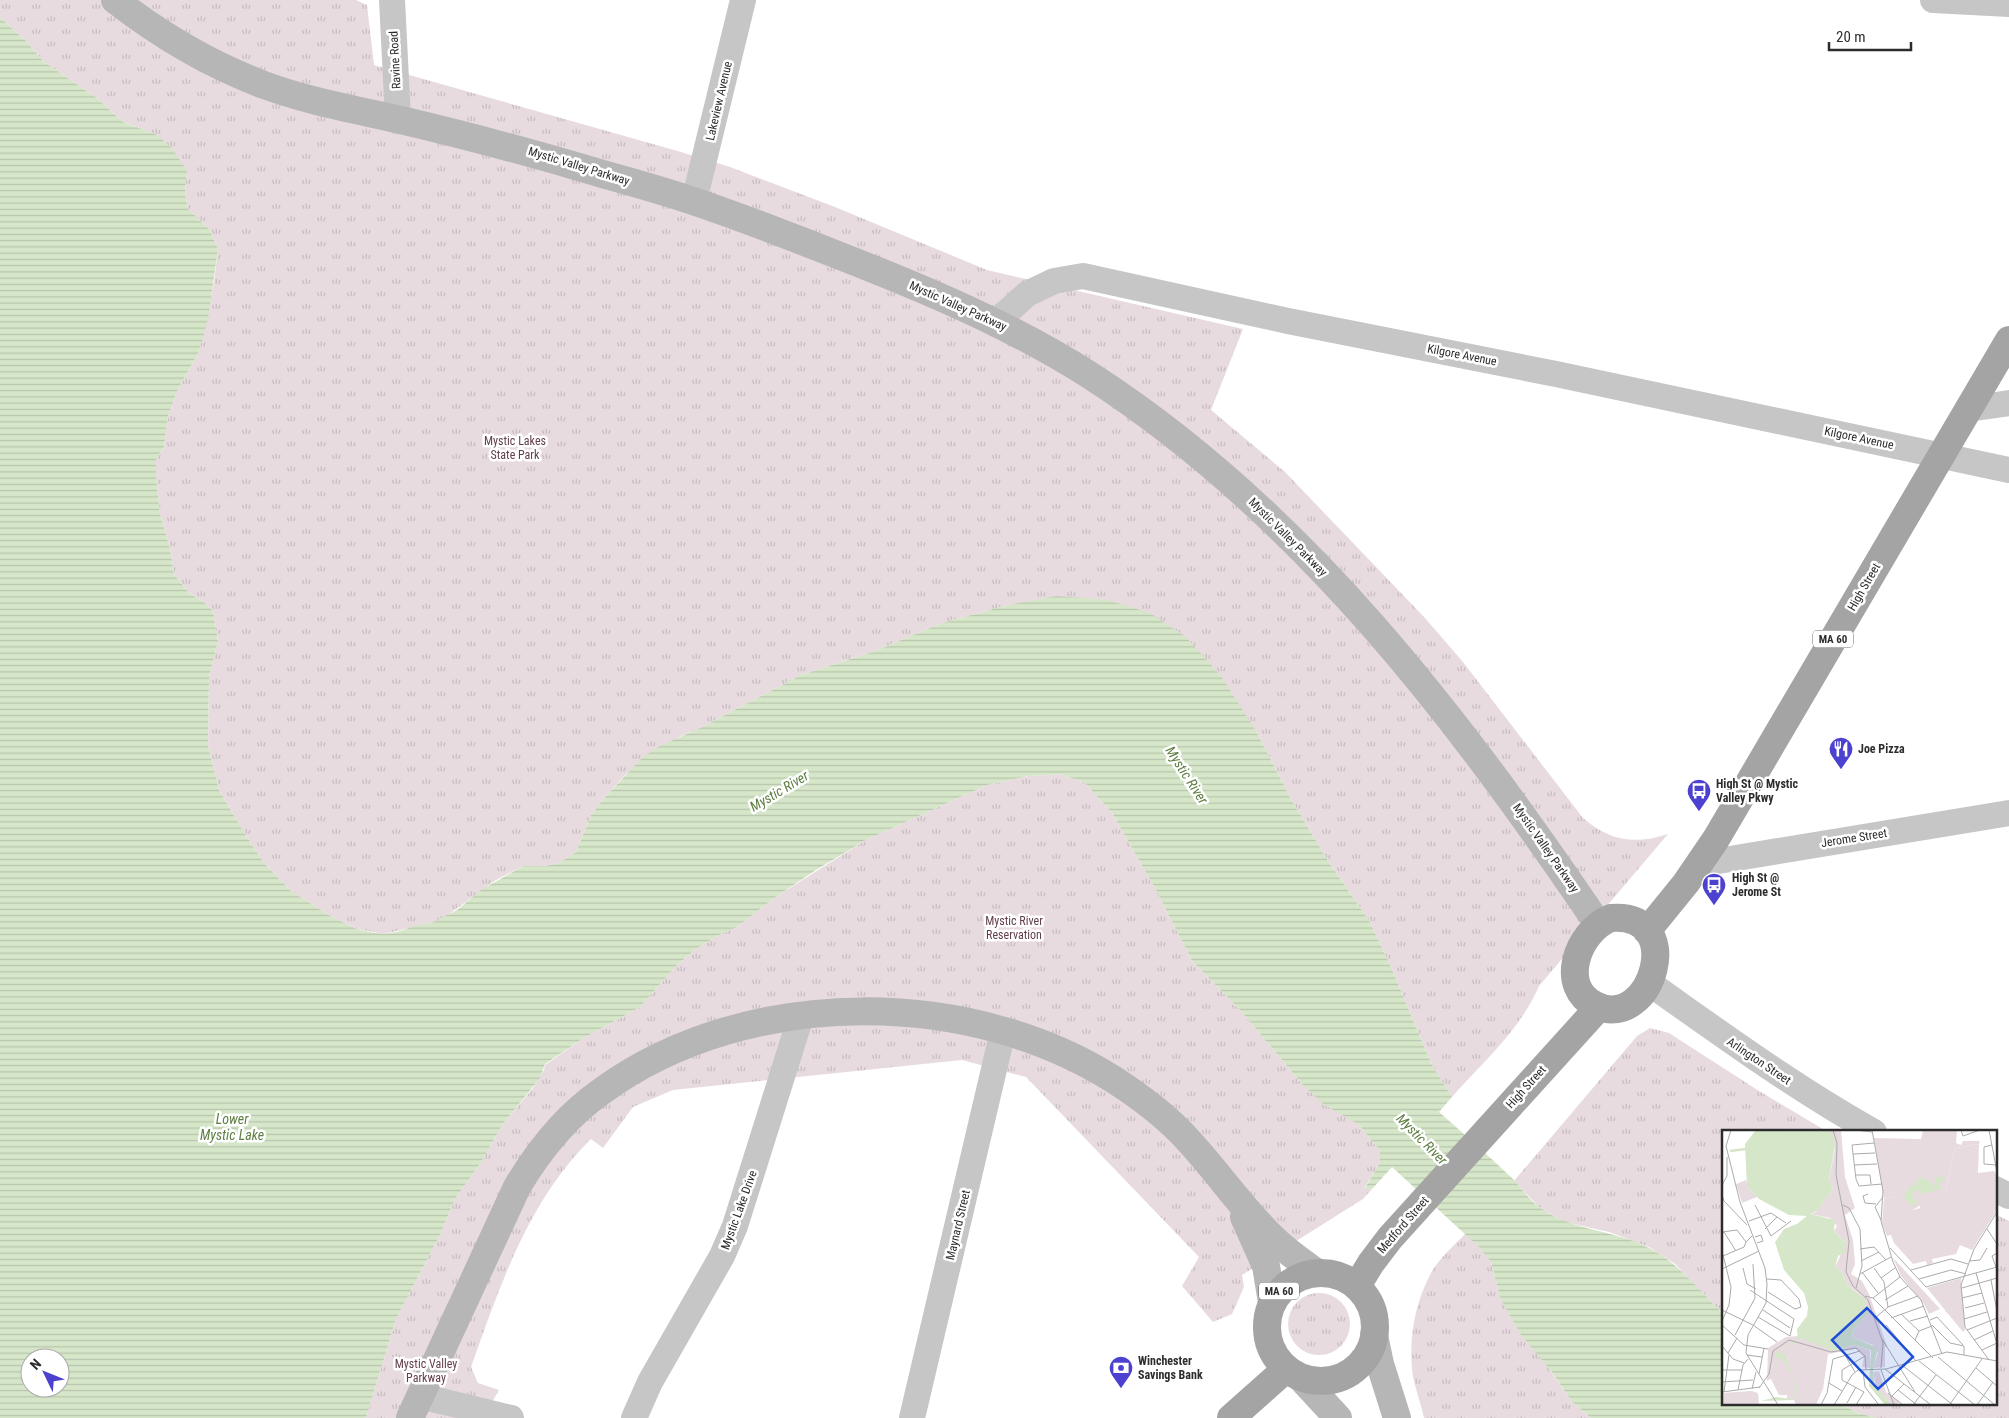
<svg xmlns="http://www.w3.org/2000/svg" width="2009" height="1418" viewBox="0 0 2009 1418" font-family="'Roboto Condensed',sans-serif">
  <defs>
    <pattern id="grass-tufts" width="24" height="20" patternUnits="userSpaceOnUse" patternTransform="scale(1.25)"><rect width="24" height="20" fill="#e8dbe0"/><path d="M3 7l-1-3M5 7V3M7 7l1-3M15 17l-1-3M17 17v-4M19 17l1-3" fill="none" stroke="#c7bcc0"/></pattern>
    <pattern id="water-rules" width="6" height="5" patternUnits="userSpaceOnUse" patternTransform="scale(1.25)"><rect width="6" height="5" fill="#d6e6c9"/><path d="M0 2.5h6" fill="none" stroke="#b8c5ad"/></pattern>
  </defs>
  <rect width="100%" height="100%" fill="#fff"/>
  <!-- grass -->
  <g fill="url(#grass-tufts)">
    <path d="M0 0H356L367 5 374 65 681 152 730 167 835 207 987 270 1243 329 1211 410 1285 472 1425 618 1463 662 1583 818C1610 841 1634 845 1668 834L1539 986C1520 1030 1483 1062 1452 1097L1431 1063 1391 967 1370 922 1328 861 1291 799 1256 731 1008 605 942 623 875 651 801 675 704 726 679 737 626 774 605 797 591 815 576 852 567 858 558 863 546 866H523L496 880 445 917 431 923 384 934 357 929 329 915 291 891 264 863 245 834 219 790 208 746 209 677 218 641 213 611 205 603 190 594 174 574 170 548 160 514 156 476V460L164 447 168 416 179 387 199 352 214 282 218 249 209 229 188 209 185 193 187 171 155 134 123 122 97 98 43 61 25 40 0 17Z"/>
    <path d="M1060 774 1085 783 1112 813 1157 892 1192 961 1240 1010 1302 1084 1358 1124 1380 1151V1162L1364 1189 1373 1188 1363 1199 1242 1275 1244 1287 1232 1314 1213 1322 1182 1286 1199 1257 1026 1077 962 1060 673 1090 633 1107 603 1148 591 1139C528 1201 500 1286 471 1367L478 1383 499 1390 483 1418H366L396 1319 440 1235 455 1199 480 1164 503 1124 533 1088 544 1070 545 1065 582 1039 640 1007 677 965 696 949 717 936 737 927 777 896 866 840 987 785 1028 776Z"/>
    <polygon points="1650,1028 1669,1033 1759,1091 1828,1132 1723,1132 1723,1314 1675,1264 1649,1247 1609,1232 1565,1222 1540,1208 1514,1181 1637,1036"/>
    <polygon points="1995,1214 2009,1221 2009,1418 1876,1418 1856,1412 1841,1404 1995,1404"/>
    <path d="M1465 1234 1481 1248 1491 1262 1500 1298 1572 1402 1591 1418H1424C1421 1404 1416 1391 1413 1377 1408 1343 1414 1305 1430 1275 1438 1259 1453 1247 1465 1234Z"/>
    <circle cx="1319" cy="1324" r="31"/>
  </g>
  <!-- water -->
  <path fill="url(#water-rules)" fill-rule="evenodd" d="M0 17 25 40 43 61 97 98 123 122 155 134 172 148 187 171 185 193 188 209 209 229 218 249 208 319 199 352 179 387 168 416 164 447 156 460V476L160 514 170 548 174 574 190 594 205 603 213 611 218 641 209 677 208 746 219 790 245 834 264 863 291 891 329 915 357 929 370 932 384 934 397 932 418 925 431 923 457 910 481 890 523 866H546L558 863 567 858 576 852 591 815 605 797 642 758 658 747 704 726 801 675 875 651 942 623 1008 605 1056 596 1108 600 1150 613 1186 637 1221 676 1256 731 1291 799 1328 861 1370 922 1391 967 1431 1063 1452 1097 1439 1112C1464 1134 1489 1156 1513 1179 1522 1189 1531 1202 1542 1209 1574 1231 1615 1230 1649 1248 1679 1263 1700 1291 1723 1314V1404H1841L1856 1412 1876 1418H1591L1572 1402 1551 1371 1521 1335 1500 1298 1491 1262 1480 1248 1392 1167 1373 1188 1364 1190 1380 1162V1151L1358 1124 1323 1104 1302 1084 1240 1010 1192 961 1157 892 1112 813 1085 783 1060 774 1028 776 987 785 866 840 816 870 777 896 737 927 717 936 696 949 677 965 640 1007 582 1039 545 1064 540 1078 503 1124 480 1164 455 1199 440 1235 396 1319 366 1418H0ZM30 1358H60V1388H30Z"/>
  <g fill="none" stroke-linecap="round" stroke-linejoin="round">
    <!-- street -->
    <g stroke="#c6c6c6" stroke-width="26">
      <polyline points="392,0 398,119"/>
      <polyline points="1933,0 2009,4"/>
      <polyline points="694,201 743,0"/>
      <polyline points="996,322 1027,294 1054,281 1083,276 1288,321 1556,374 2009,470"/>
      <polyline points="1968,409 2009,403"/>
      <polyline points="1700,864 2009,813"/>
      <path d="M1649 983C1723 1035 1795 1088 1874 1132"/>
      <polyline points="1995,1189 2009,1196"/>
      <polyline points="420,1396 511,1418"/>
      <polyline points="634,1418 650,1382 722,1256 735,1226 801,1016"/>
      <polyline points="912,1418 1003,1031"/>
    </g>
    <!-- secondary -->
    <g stroke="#b6b6b6" stroke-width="28">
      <path d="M115 0C160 35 211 65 264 85 310 102 358 110 405 121 473 137 539 155 606 175 635 183 664 191 693 201 750 220 807 243 863 265 941 296 1019 330 1091 376 1303 513 1458 718 1598 924"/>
      <polyline points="1244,1217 1266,1266 1272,1302"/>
      <polyline points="1374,1335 1380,1364 1397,1418"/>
      <polyline points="1301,1378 1338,1418"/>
      <path d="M410 1418 517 1187C539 1150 566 1116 602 1091 748 985 977 986 1125 1087 1147 1102 1169 1119 1187 1139 1218 1172 1242 1209 1275 1240 1287 1252 1302 1262 1316 1272"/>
    </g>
    <!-- primary -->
    <g stroke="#a4a4a4" stroke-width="28">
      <path d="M1611 918C1688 912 1652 1031 1597 1006 1557 988 1577 931 1611 918Z"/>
      <polyline points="1647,931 1686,883 1716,839 2009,340"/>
      <circle cx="1321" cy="1327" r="54"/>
      <polyline points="1357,1286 1371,1263 1390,1238 1599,1007"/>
      <polyline points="1231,1418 1286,1369"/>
    </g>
  </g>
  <!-- icons -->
  <defs>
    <symbol id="restaurant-pin" viewBox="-11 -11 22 30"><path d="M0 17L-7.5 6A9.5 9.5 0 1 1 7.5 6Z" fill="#4d42cf" stroke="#fff"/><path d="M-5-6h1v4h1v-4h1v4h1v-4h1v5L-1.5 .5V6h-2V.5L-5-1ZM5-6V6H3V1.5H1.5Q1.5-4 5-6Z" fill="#fff"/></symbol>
    <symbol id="bus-pin" viewBox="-11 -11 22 30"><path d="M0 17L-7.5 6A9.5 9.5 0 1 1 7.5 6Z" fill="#4d42cf" stroke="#fff"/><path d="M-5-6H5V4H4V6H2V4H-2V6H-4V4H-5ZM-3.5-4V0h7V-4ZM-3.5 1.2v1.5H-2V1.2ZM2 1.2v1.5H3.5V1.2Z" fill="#fff"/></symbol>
    <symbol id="bank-pin" viewBox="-11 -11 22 30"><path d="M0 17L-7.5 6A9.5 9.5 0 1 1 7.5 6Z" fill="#4d42cf" stroke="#fff"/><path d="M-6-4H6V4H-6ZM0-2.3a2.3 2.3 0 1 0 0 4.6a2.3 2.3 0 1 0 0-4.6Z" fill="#fff"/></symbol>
  </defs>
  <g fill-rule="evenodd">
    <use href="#restaurant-pin" x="1827" y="735" width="28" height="38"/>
    <use href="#bus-pin" x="1685" y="777" width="28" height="38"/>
    <use href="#bus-pin" x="1700" y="871" width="28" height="38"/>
    <use href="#bank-pin" x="1107" y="1354" width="28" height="38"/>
  </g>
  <g text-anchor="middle" stroke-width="5" stroke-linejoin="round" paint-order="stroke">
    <!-- shield labels -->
    <g fill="#fff" stroke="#6b6b6b" stroke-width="1">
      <rect x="1813" y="630.5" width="40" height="17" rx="4"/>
      <rect x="1259" y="1282.5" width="40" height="17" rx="4"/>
    </g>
    <g font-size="11" font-weight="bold" fill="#2c2c2c">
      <text x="1833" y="643">MA 60</text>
      <text x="1279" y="1295">MA 60</text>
    </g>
    <!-- street labels -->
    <g font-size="12" fill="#2c2c2c" stroke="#fff">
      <text transform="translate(395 60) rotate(-93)" y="4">Ravine Road</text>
      <text transform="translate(719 101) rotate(-77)" y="4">Lakeview Avenue</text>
      <text transform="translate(579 166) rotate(17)" y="4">Mystic Valley Parkway</text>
      <text transform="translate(958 306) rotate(24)" y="4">Mystic Valley Parkway</text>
      <text transform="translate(1462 355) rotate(11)" y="4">Kilgore Avenue</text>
      <text transform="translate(1859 438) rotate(12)" y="4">Kilgore Avenue</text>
      <text transform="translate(1288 537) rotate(45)" y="4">Mystic Valley Parkway</text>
      <text transform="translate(1864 587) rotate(-60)" y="4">High Street</text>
      <text transform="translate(1854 838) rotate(-9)" y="4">Jerome Street</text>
      <text transform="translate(1546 848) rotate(55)" y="4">Mystic Valley Parkway</text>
      <text transform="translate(1759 1061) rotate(34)" y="4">Arlington Street</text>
      <text transform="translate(1526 1087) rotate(-48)" y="4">High Street</text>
      <text transform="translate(739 1210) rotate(-70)" y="4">Mystic Lake Drive</text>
      <text transform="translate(958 1225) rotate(-77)" y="4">Maynard Street</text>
      <text transform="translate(1403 1225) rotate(-49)" y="4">Medford Street</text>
    </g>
    <!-- park labels -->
    <g font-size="12" fill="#623f4a" stroke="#fff">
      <text x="515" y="445">Mystic Lakes<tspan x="515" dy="14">State Park</tspan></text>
      <text x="1014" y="925">Mystic River<tspan x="1014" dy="14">Reservation</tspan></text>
      <text x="426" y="1368">Mystic Valley<tspan x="426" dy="14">Parkway</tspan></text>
    </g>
    <!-- poi labels -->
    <g font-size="12" font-weight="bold" fill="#2c2c2c" stroke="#fff" text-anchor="start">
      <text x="1858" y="753">Joe Pizza</text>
      <text x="1716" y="788">High St @ Mystic<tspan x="1716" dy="14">Valley Pkwy</tspan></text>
      <text x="1732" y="882">High St @<tspan x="1732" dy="14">Jerome St</tspan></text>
      <text x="1138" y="1365">Winchester<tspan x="1138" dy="14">Savings Bank</tspan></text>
    </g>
    <!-- water labels -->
    <g font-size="14" font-style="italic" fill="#5e7e42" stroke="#fff">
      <text transform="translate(1187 775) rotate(57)" y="5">Mystic River</text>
      <text transform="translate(779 791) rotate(-31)" y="5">Mystic River</text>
      <text x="232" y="1124">Lower<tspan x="232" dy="16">Mystic Lake</tspan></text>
      <text transform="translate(1422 1139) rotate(45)" y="5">Mystic River</text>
    </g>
  </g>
  <!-- overview -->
  <g transform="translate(1722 1130)">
    <rect width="275" height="275" fill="#fff"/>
    <path d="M107 0H119L123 47 133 78 123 85 131 110 133 134 129 144 140 151 147 164 165 216 163 217V237L151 238 156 223 151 215 130 207 131 200 145 185 141 167 125 155 120 142 113 137 124 113 112 101 115 96 108 88 88 84 94 82 111 59 107 50 113 18ZM24 50 26 58 35 67 20 73 14 54ZM171 128 174 131 218 179 207 184 202 174 179 146ZM239 148 243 200 241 202 205 158ZM77 206 116 220 131 215 148 220V238L140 237 142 227 134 219 106 224 72 215 65 233 51 232 50 248 45 251 46 218 64 207ZM157 241 164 262 177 272 175 275H169L154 257 151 242ZM29 261 36 263 37 274 0 275V263Z" fill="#e8dbe0"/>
    <path d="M201 0H235L234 13 239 15 241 11H258L257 14 233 18 224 59 191 80 176 64 175 59 170 67 162 69 152 8 199 9Z" fill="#e8dbe0"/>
    <path d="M257 14 256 43 272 41 274 44 275 80 250 120 238 115 234 124 210 129 211 133 205 135 204 131 191 134 172 113 169 105 165 106 160 93 162 69 170 67 174 57 191 80 198 78V73L224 59 233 18ZM72 214 106 224 101 259 94 275H74L72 270H65V265H57L49 249 51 231 65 233Z" fill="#e8dbe0"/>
    <path d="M236 150 238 167 223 171 218 155ZM233 170 240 173 237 185H231L232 189 223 181 225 173ZM21 268a7 7 0 1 1 14 0a7 7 0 1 1-14 0Z" fill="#e8dbe0"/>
    <path d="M34 0H107L111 5 113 15 107 49 111 59 95 81 88 84 113 90 112 101 124 113V122L116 126 113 137 120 142 125 155 143 169 145 185 131 200 130 207 156 218 151 239 152 253 169 275H163L147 256 149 220 131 215 111 221 79 208 71 215 68 214 61 220 57 221 63 225 74 253 76 262 74 267 71 270 39 271 54 267 71 269 74 266V254L66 238 61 229 58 228 59 232 53 226 57 220H61L68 213 76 211 75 199 85 186 86 177 82 163 62 140 53 112 62 99 75 94 85 86 67 85 37 69 25 57 23 14ZM219 45 222 51 217 53 219 59 202 64 193 59 191 70 197 69 191 77 182 68 188 54 193 57 197 46 204 51 207 48 213 58V49Z" fill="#d6e6c9"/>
    <path fill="none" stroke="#d6e6c9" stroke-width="2.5" d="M8 21 24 19"/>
    <path fill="none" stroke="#ababab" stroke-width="1" d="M9 0 4 16 18 72 43 138 45 154 44 173 26 205 24 223 56 275M111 0 115 13 114 45 127 111 124 142 131 156 146 170 161 213 159 238M133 0 150 2M150 0 161 61 159 91 171 132 178 147 199 170 220 224M239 0 241 6 258 0M267 0 275 42M152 13 130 15 134 49 137 56 160 54M270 15 262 17V34L274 35M131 24 153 23M132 35 155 34M134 45H148L149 54M0 55 5 46V27M146 64 141 66 143 73 154 74M0 65 2 71 25 95M33 75 49 106 69 91M121 75 127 78 138 99 140 136 134 158M159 90 153 77 161 67M27 91 49 83 64 93M43 99 55 87M265 99 275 114M0 102 15 100 24 112 30 106M0 104 2 102 14 121M33 107 39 105 41 111 35 113M168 118 204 157 275 137M138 119 152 117 164 130M0 121 9 157 7 175 0 191M1 126 22 117 24 112M139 131 157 122M247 131 258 130 265 118M274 137 270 126 275 123M21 138 25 154 34 159M152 138 162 152 166 177M0 139 37 121M189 140 229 129 246 134M140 142 156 163M254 143 275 214M138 144 169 127M159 148 173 138M45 149 59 150 77 169 79 177 73 179 46 162M197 149 229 140 244 144M269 150 275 181M240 158 275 148M28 160 72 189 68 206 36 187M143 166 151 168 211 228M151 168 178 147M240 168 260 163M163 170 186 156M243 178 262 173M0 180 31 195 55 212M41 180 68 198M179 184 197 201M153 188 166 177 196 166M169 188 202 176M242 189 265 182M208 190 215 187 241 215M188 191 206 186M0 195 22 215 46 219M164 195 194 231M210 195 228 213 242 216V225M245 200 275 188M13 205 33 168 31 134M160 209 193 262M193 210 197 201 210 196M252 210 271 201M0 216 11 229 22 233M120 220 133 242M260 220 275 213M6 223 15 208M25 225 40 227M216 227 273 275M267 230 243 197 239 155 252 119 275 82M197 231 253 275M180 235 231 275M254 238 275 256M163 239 209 275M0 240H20M159 240 172 275M141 241 143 257 157 275M37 244 42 218M0 252 31 250M107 253 120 261M37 258 47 244 51 221 67 210 109 222 134 218 143 226 144 239M30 259 34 242M16 260 21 235 26 229M176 260 195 275M0 262 38 257M2 262 7 225M166 263 181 275M170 266 182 254M125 273 134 257M228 274 260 229M99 275 105 263 111 229 138 221M112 275 130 245 136 240 164 239 225 222 275 231M134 275 142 262 120 250V240L143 226M191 275 214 245M255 275 271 252"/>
    <path fill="#1d4ed8" fill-opacity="0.15" stroke="#1d4ed8" stroke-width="2.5" d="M145 178 191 227 156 259 110 210Z"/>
    <rect width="275" height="275" fill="none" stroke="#2c2c2c" stroke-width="2.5"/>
  </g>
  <!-- north arrow -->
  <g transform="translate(45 1373) rotate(313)"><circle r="24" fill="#ffffff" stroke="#ababab"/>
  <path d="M0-4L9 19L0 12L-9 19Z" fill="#4d42cf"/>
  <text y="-8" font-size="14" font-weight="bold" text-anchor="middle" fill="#2c2c2c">N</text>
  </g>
  <!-- scale -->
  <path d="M1829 42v8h82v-8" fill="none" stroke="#2c2c2c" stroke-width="2.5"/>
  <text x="1836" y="42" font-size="15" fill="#2c2c2c" stroke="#ffffff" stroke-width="4" paint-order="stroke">20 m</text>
</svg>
